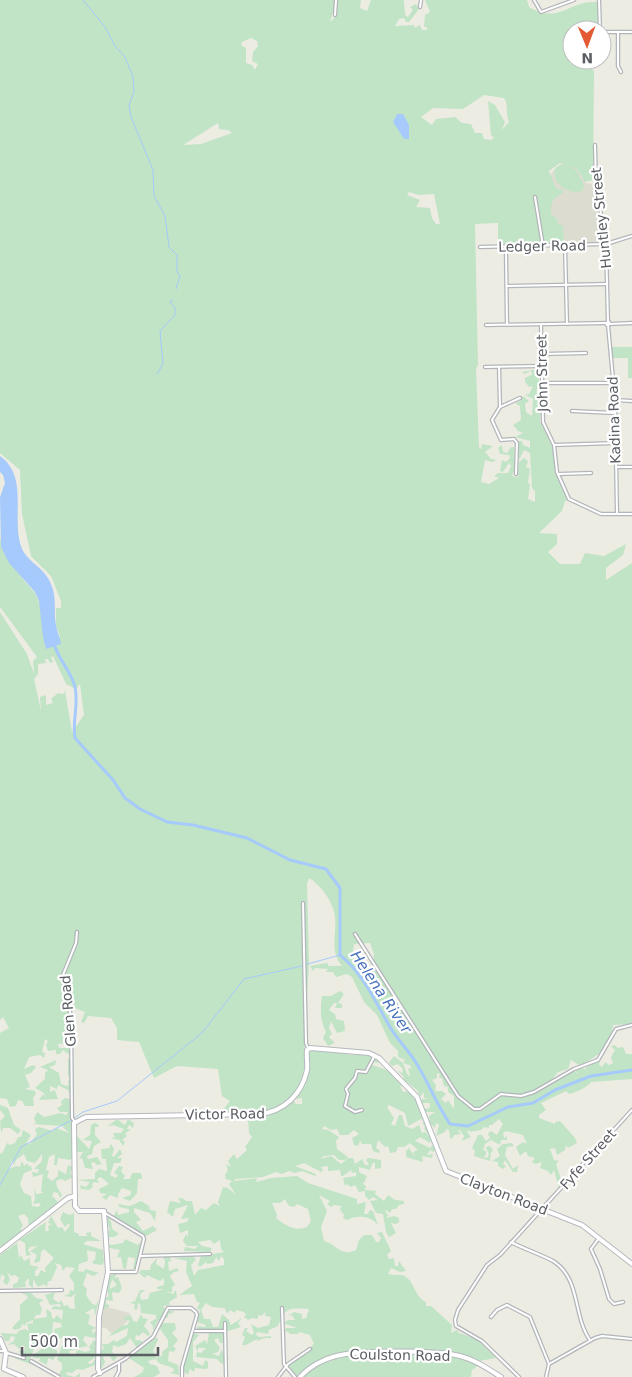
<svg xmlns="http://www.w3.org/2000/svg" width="632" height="1377" viewBox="0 0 632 1377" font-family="'DejaVu Sans',sans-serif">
  <rect width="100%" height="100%" fill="#edece3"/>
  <!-- education -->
  <g fill="#dddcd1">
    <polygon points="562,163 576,168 586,183 596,184 606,244 564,245 563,225 559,225 557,219 551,214 551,173"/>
    <polygon points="102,1306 130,1313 127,1322 112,1334 106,1328 99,1327"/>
  </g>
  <!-- green -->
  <g fill="#c0e4c5" fill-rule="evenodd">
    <path d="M0 0H334V9L330 22 336 16 338 0H361L360 8 367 11 371 0H404L405 15 408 17 413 10 410 7 416 4 419 9 409 22H406L404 18 399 19 395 26 414 25 415 28 420 25 422 30H427V27H424L425 15 430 12 425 0H527L529 7C560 25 568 0 597 2L598 30H572V60H590L587 65 594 71 593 180 585 182 577 169 566 165 576 170 584 185 582 191C568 195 549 182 556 167L565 164 560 163 549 171 556 188 564 191 563 193C552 199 551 201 551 214L557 219 559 225H563L564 244 498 246V223L475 224 478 365 476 369 479 447 481 449 482 444 493 446 485 452 491 459 496 460 493 462 485 460 481 482 489 484 499 478 494 476 498 473H508L511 466 509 463 503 472 500 471 502 460 506 462 510 458 509 455 500 454 498 448 502 445 503 452 507 453 511 447H514L515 468 512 476 518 477 519 462 524 458 528 461 526 467 530 469 528 483 530 484 528 499 535 502V491L532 488 530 453 524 450 519 460 518 441H522L523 445 530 448V441L515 437 523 433 518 431 513 425 521 420 520 406 515 403 520 401 523 396 529 401 525 404 526 412 532 416 533 399 525 395 529 394 533 386 529 387 525 382V378L533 374 530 371 525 374 522 372 539 369V386L536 392 541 397 537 402 541 404 540 421 553 448 557 471 568 500 565 501 562 511 539 533 557 534V544L548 552 560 564H580L585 553 604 556 626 544 623 555 606 568V580L632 563V1024L613 1025C612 1043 595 1061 579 1065L571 1060 568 1069 558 1072 549 1083 554 1082 559 1075 564 1077 574 1071 578 1074 575 1070 582 1068 586 1070 585 1068 600 1060 599 1065 602 1067 605 1062 609 1065 613 1063 611 1057 615 1050 611 1046 614 1045 618 1048 623 1047 626 1054H632V1079L591 1082C588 1087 575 1093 569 1094L566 1091 541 1103 546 1110 539 1115V1118L555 1124V1122L560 1121 575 1138 577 1143 568 1148 566 1145 565 1150 557 1155 555 1148 550 1149 554 1160 559 1161 556 1164 562 1182 565 1181 559 1188 554 1170 551 1175 548 1171 540 1168 542 1162 535 1164 532 1162 535 1158 528 1156 526 1151 520 1156 516 1147 523 1142 527 1144 523 1135 506 1131 503 1133 504 1138 507 1136V1140H501L500 1145 491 1140 485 1144 483 1150 486 1151V1155L483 1157 487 1158 489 1155 486 1147 490 1146 493 1150 491 1153 490 1161 474 1156 475 1151 472 1148 478 1135H482L486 1141 490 1138 488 1134 491 1131 497 1135 503 1124 499 1119 492 1125H489V1128L484 1127 481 1130 470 1132 469 1130 467 1132 471 1137 462 1141 464 1136 460 1130 458 1131 461 1134 454 1135 452 1139 450 1138 449 1130 446 1129 445 1132 436 1136 439 1125 436 1123 435 1128 430 1123 429 1116 435 1112H426L424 1108 428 1109 430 1107V1103H422L421 1100 428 1098H424V1092L421 1096 419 1095 418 1091 403 1079 404 1077 397 1070 402 1073 403 1069 398 1064 392 1066 389 1063 394 1056 403 1063 407 1074 410 1076 408 1068 412 1069 410 1065 405 1064 403 1061 406 1060 398 1057V1051L390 1043 377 1015 364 1002 352 977 347 974 336 977 333 972H326L328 969 315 968 313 971 310 966 327 963 329 966H342C329 950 337 935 335 916 333 902 321 885 309 878L307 884 309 963 307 997 304 1005 305 1065 301 1084 295 1095 273 1112 222 1111 230 1101 222 1096 218 1069 177 1066 154 1078 139 1042 117 1040V1028L111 1018 88 1016 84 1023 81 1022 85 1012 75 1008 73 1003 63 1010 69 1012 70 1043 58 1044 59 1048H69L71 1051 68 1054 63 1050 60 1054H56V1050L48 1051 46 1045 48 1041 45 1039 42 1052 45 1053 44 1058 40 1055 29 1057 24 1069 33 1065 36 1067 31 1073 25 1075 30 1087 25 1089 35 1091 36 1094 33 1098 34 1106H25L22 1101 18 1100 16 1106 10 1107 7 1099 0 1098V1033L9 1028 3 1017 0 1020V612L27 654 34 674 33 661 37 657 0 607V538C2 553 14 568 23 579 27 585 33 589 36 595 44 610 41 632 46 649L60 636 56 626V608H61V601L51 576 31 556 22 514 20 470 0 453ZM251 38 257 41 258 46 253 52 252 61 258 64 255 70 252 65 246 63V48L241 45 242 42ZM484 95 504 98C509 105 505 113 509 122L502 130 505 122 495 105 488 101 491 135 494 138 491 140 484 139 482 133H475L471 124 462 123 455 117 436 119 432 125 421 117 433 108 463 109ZM218 123 219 129 228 130 232 133 201 144 183 145ZM409 192 419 195 434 194 440 224H436L432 218 430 208 416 207 420 200 407 195ZM53 656 66 684 76 689 80 684 84 715 72 732 65 691 63 694 58 693 51 699 53 703 46 705V695L40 697 41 711 34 679 38 674V664L46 663 45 659H48L50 663 53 662 51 657ZM370 943 374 954 372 971 368 963 360 972 355 965 363 962 352 957 354 944ZM437 1073 440 1074 439 1078H442L444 1086 448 1087V1092L454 1096V1109L448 1100 446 1103 441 1099 446 1094 442 1091H435L436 1085 432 1080 437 1078Z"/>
    <polygon points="610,347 632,347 632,378 628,378 628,358 611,358"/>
    <path d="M340 991 344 994 338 1003 342 1004V1008H335L337 1003H334L329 1010 335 1014 336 1019 344 1021 345 1031 337 1033 331 1021 329 1028 332 1034 329 1037 335 1043 328 1046 323 1038 326 1032C320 1020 320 1008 322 996H331Z"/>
    <path d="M313 1048 351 1055 372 1054 379 1063 374 1062 372 1065 387 1070 407 1087 400 1086 403 1092 410 1091 417 1100 424 1120 421 1119 408 1126 405 1113 389 1105 387 1107 394 1118 391 1124 395 1126 399 1115H402L405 1126 412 1129 419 1125 422 1133 425 1132 429 1137 424 1128 425 1126 423 1124V1122H426L432 1138 430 1143 420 1137 415 1141 430 1148 434 1144 436 1149 433 1152 430 1150 427 1155 433 1154 432 1158 422 1156 423 1162 406 1157V1150H408V1147L415 1157 413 1152 418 1150 410 1143 404 1147H398L396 1152 390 1153 388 1146 385 1147 378 1140 376 1148 380 1151 379 1153 373 1151 371 1144H362L360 1141 358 1146 354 1145 352 1138 359 1134 354 1130 348 1135H340L337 1129 331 1130 324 1126 322 1129 328 1130 339 1137 336 1141 337 1149 348 1157 345 1160H339L334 1155 324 1156 320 1159 331 1156 341 1164 348 1158H353L355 1164 362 1159 365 1165H369L366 1160 368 1158 381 1160V1168L375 1169V1162L372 1164 370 1170 359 1167V1172L367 1176 364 1183H362L366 1186 365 1190 376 1191 375 1194 384 1201 388 1195 395 1200 404 1201V1204L399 1205 396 1209H392L390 1213 386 1210 385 1211 388 1215 386 1218 394 1216 399 1218V1222L396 1224 391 1223 396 1233 389 1237 386 1232 383 1214 376 1213 370 1201 378 1200 373 1197 369 1200 365 1196V1191L359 1192 355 1185 351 1187 347 1184 345 1186 343 1178 356 1176V1172L352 1173 351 1170 343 1176H341L340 1170 328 1171V1166L321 1167 323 1170 321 1172 304 1163 295 1166 316 1174 315 1176 302 1171 295 1173 289 1171 282 1174 276 1172 263 1177 235 1179 234 1181 257 1178 256 1182 271 1178 297 1176 308 1183 357 1199V1204L366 1202 364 1214H368L370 1210 373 1211 378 1225C370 1215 357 1215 347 1220L343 1218 344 1215 340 1210 341 1206 334 1205 331 1207 327 1204 330 1201 319 1195 327 1211 321 1227 324 1241C339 1245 339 1257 356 1250L359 1240 364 1235H372L376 1242H379L381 1238 377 1233 382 1232 391 1251 387 1255 389 1259 394 1258 395 1266H398L399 1261 406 1271 400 1272 391 1268 388 1274C392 1275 400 1275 402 1275 414 1278 414 1297 426 1302V1306H431L452 1325 451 1333 457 1330 459 1333 477 1339 496 1358 479 1361 453 1352 427 1350 343 1352 321 1359 297 1376 288 1367 314 1344 310 1335 299 1332 298 1334H290L287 1331 284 1333 286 1328H297L283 1323 288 1320H295L292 1315 288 1316 294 1312 302 1314V1319L306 1318 309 1309C289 1308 285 1307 278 1326L269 1330 268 1334 257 1332 256 1335 259 1337 271 1336V1338H264L257 1341V1339L246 1345H242L245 1337 242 1335 245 1328H248L246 1331 252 1335 254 1333 251 1324 258 1328 269 1325 271 1317 265 1316 266 1312 261 1316 258 1315V1319L252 1318 248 1320 244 1317 246 1315 244 1312 236 1310 235 1313 230 1310 228 1313 226 1312 225 1308 212 1307 206 1303 201 1310 204 1319H210L213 1327H218L222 1314 229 1320 231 1325 242 1318 238 1323 241 1327 228 1331 226 1328 222 1331 197 1329 198 1326 205 1327 206 1325 197 1322 200 1310 197 1308 200 1303 197 1302 194 1294 179 1295 192 1286 186 1272 187 1261 174 1258 192 1256 196 1259 191 1265 194 1276 198 1270 224 1265V1259L221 1256 219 1261 216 1257 213 1263 207 1264 206 1262 200 1267 198 1265 201 1256 224 1252 221 1249 220 1240 214 1244 210 1240 198 1242 202 1246 212 1248 210 1252 184 1251 185 1247 195 1249 198 1246H187L183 1241 186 1234 188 1237V1230L180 1233 178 1224 187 1222 189 1218 181 1219 188 1205 175 1209 173 1217 167 1212 170 1201 181 1203 178 1198H182L186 1201H192L195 1215 201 1208 206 1210 214 1203 220 1206 218 1202 223 1187 228 1188 236 1195 229 1184 232 1181 226 1179 225 1175 228 1170 226 1164 231 1167 228 1161 234 1154 237 1159 247 1150 245 1147 252 1137 249 1133 248 1117 269 1116 294 1101 296 1104H302V1098L295 1099C307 1083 308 1069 309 1051ZM285 1199 289 1206 294 1207 297 1204 308 1209 311 1221 307 1227C295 1232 285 1225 276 1218L277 1215 272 1203H280Z"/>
    <polygon points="68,1058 73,1063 71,1066 72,1094 70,1095 68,1090 58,1085 57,1089 50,1086 50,1092 55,1090 58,1099 39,1100 43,1094 46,1097 44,1093 35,1088 45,1079 45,1073 48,1070 40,1067 56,1060 55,1065 49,1067 59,1073 61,1084 66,1086 69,1085 68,1082 70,1078 68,1075"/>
    <path d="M65 1098 70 1099 74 1124 75 1155 70 1160 58 1158 57 1165H54L55 1154 49 1157 46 1170 49 1171 47 1177 52 1181 58 1176V1170L66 1174 68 1165 73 1167 70 1173 73 1177 65 1181 61 1179 56 1181 57 1187 62 1195 60 1198 58 1193 54 1192 52 1196 58 1202 64 1200 29 1227 28 1218 24 1214 18 1216 23 1225 20 1230 26 1229 0 1250V1154L3 1152 7 1143 10 1145 15 1143 18 1137H21L23 1130 31 1135 26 1143 30 1144 37 1134 35 1129 39 1127 53 1131 56 1128 69 1133 62 1126 33 1124 36 1123 34 1119 37 1112 44 1117 61 1113 66 1115 68 1112H60L57 1108 62 1105 61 1101ZM24 1154 27 1161 35 1163 42 1154V1161L34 1169H39L38 1173 32 1172 33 1177 43 1174 41 1191 43 1193 36 1194 34 1187 35 1199 33 1204 39 1203 41 1205 38 1207 32 1206 31 1196 24 1193 20 1184 24 1173 32 1170 31 1166H28V1163L24 1166 22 1161 20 1167 16 1166 9 1169 12 1160 14 1165 16 1160Z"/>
    <polygon points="0,1105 8,1108 14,1125 21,1130 18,1134 10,1128 3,1128 1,1133 0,1121 5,1116 0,1110"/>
    <polygon points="117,1119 125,1125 128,1119 134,1123 133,1128 129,1125 127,1129 131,1130 125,1133 127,1136 122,1140 125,1142 123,1146 119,1140 111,1138 115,1137 113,1133 121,1133 124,1129 113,1125 107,1127"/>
    <polygon points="95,1123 99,1125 98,1127 95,1127 95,1135 101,1142 94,1146 92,1154 87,1156 88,1159 97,1157 102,1164 97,1165 94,1162 91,1163 93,1169 85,1168 82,1158 79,1159 83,1152 76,1152 74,1141 77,1136 89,1149 92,1141 83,1140 90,1135 91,1125"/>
    <polygon points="512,1143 514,1146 507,1147 505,1155 513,1169 518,1165 517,1172 513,1172 505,1160 503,1164 506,1166 503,1169 498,1166 498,1162 492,1161 500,1156 497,1149 503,1144"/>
    <polygon points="111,1144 114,1149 112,1156 114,1157 120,1149 122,1154 117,1158 122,1158 120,1163 114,1163 110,1175 116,1178 118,1175 114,1173 119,1166 123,1167 121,1171 125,1176 123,1179 130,1179 132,1173 141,1173 142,1179 138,1179 137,1193 130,1201 122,1198 131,1195 131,1191 122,1188 118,1194 118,1198 110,1195 106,1200 102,1197 107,1194 100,1193 99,1189 109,1184 101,1177 97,1179 99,1183 94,1182 92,1184 93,1187 89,1190 81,1189 80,1185 86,1187 90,1182 77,1180 95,1179 95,1173 99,1169 107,1171 106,1159 102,1159 101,1149 109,1148"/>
    <polygon points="141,1201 149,1206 150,1210 156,1211 155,1221 150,1213 134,1208 134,1212 141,1220 136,1222 143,1231 153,1226 157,1230 146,1236 113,1217 117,1210 118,1215 129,1212 129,1209 119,1207 118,1204 130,1206"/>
    <polygon points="63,1212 70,1215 74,1213 74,1232 79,1234 78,1236 87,1236 86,1233 91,1232 91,1236 101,1241 87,1241 83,1244 103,1250 104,1262 102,1265 94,1264 92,1262 95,1260 96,1252 87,1250 88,1261 79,1264 78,1271 83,1272 86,1269 99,1273 93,1276 87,1273 83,1285 87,1289 86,1295 92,1304 96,1305 99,1299 95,1316 94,1308 85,1313 90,1315 88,1324 96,1328 92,1330 93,1334 97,1329 98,1335 95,1338 85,1336 83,1340 88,1346 78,1348 76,1337 74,1337 72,1341 70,1336 63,1343 63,1337 56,1341 54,1329 62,1327 61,1323 53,1322 52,1337 55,1337 52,1339 53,1348 58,1352 53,1360 48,1358 47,1365 39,1361 40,1358 33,1358 34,1354 43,1348 40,1343 36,1344 30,1359 44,1367 41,1368 14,1358 16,1356 24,1359 25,1357 18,1351 24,1351 25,1347 22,1345 19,1349 14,1344 7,1345 14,1341 15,1337 11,1336 9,1341 5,1341 1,1333 17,1334 18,1331 25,1329 29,1331 27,1324 33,1323 33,1320 26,1323 25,1326 22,1324 21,1328 15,1330 12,1328 20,1319 20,1305 28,1298 26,1295 21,1293 28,1290 36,1298 44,1300 39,1303 42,1309 40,1315 36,1315 34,1319 47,1317 46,1309 51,1312 52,1318 54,1319 57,1315 62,1320 63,1310 51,1309 54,1306 61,1307 60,1304 50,1305 45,1295 55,1292 53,1299 59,1303 61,1300 64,1306 68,1305 69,1308 75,1309 74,1298 76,1293 71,1297 64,1296 69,1294 70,1290 74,1291 74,1283 69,1276 75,1268 66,1267 63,1271 61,1265 55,1263 57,1267 51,1281 48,1281 47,1287 44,1284 38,1287 33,1279 33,1288 29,1285 29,1278 25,1282 26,1287 13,1288 13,1284 17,1283 19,1278 15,1275 11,1276 7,1272 10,1280 7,1285 3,1282 5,1277 1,1274 0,1282 0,1255 17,1243 19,1258 21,1255 24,1261 30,1258 30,1265 39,1267 35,1271 35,1276 38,1276 41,1270 46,1273 45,1268 54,1258 44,1249 41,1252 40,1261 36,1263 34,1262 37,1255 30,1251 38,1246 30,1247 28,1250 31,1255 26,1256 25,1243 19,1240 46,1222 45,1231 49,1231 48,1226 52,1224 48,1223 51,1216 58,1228 62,1227 65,1232 70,1225 69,1223 65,1227 60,1219"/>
    <polygon points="108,1217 111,1221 112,1229 119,1234 114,1237 109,1237 109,1244 112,1245 123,1243 125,1239 138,1245 142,1241 143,1248 138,1270 133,1269 135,1258 128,1257 126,1269 123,1268 121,1257 108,1258 117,1257 120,1250 110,1248 107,1250 106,1232 110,1230 106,1219"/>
    <polygon points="170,1256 171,1262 168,1261 169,1271 177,1268 179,1271 174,1272 170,1276 175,1285 172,1287 172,1292 167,1292 173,1294 176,1290 177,1297 169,1302 170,1305 163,1306 167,1311 174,1311 173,1313 168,1314 168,1317 158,1321 153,1331 153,1326 150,1322 156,1319 156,1315 141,1313 140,1304 138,1303 137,1310 134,1309 135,1304 130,1303 135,1301 140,1290 145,1290 140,1294 141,1300 148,1299 150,1293 164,1289 157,1289 157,1287 164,1285 164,1278 160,1281 147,1275 145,1278 139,1273 141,1270 150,1270 151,1265 157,1258 156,1264 164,1269 165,1261 163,1257"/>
    <path d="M114 1274H117C113 1280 110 1280 110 1289L117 1285 112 1279 118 1277 122 1288 119 1293 112 1292 113 1301 106 1300V1303L110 1306 103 1310 101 1301 109 1296 105 1285 108 1276Z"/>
    <polygon points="141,1314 143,1318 148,1319 144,1326 150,1334 148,1336 143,1332 139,1336 136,1335 135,1340 143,1341 137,1348 130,1338 126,1344 118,1347 113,1345 112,1352 117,1358 113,1361 108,1354 103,1356 105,1362 102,1368 98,1367 100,1350 104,1349 102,1344 108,1344 114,1340 116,1342 127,1336 128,1328 108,1337 121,1326 127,1325 130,1321 123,1319 125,1317 131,1315 133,1321 137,1322"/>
    <polygon points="162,1323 175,1323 176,1329 172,1333 178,1340 173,1346 176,1349 173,1352 169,1351 168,1361 178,1365 179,1375 170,1373 174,1371 173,1368 159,1363 156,1359 148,1361 150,1364 157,1366 160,1373 154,1377 134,1377 142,1373 144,1368 129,1358 131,1355 157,1337 158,1340 153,1350 156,1358 162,1356 162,1352 168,1347 168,1340 160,1329"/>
    <polygon points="194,1333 199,1335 193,1342 193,1361 203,1366 205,1360 208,1362 208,1368 205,1369 195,1368 194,1372 190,1369 188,1375 184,1372 182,1367"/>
    <polygon points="209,1333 223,1333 224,1343 220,1343 218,1338 214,1340 220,1348 218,1352 212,1354 219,1356 222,1349 224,1356 227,1356 228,1360 224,1361 223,1365 217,1359 196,1357 197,1352 201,1353 206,1348 198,1348 198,1352 195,1346 205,1340 207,1344"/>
    <polygon points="94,1340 97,1342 95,1347 98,1350 94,1358 87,1363 92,1364 95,1359 98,1362 95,1365 82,1370 77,1369 72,1373 66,1372 67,1375 75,1377 80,1373 80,1377 63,1377 59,1374 62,1369 62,1363 57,1360 62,1345 68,1347 74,1342 77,1349 69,1351 71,1356 77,1356 76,1351 79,1350 85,1352 91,1350 89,1347"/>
    <polygon points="416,1354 451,1356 479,1365 472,1370 471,1377 300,1377 322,1363 332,1361 335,1357 349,1355"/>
  </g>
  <!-- water -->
  <g fill="#a5cafb">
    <polygon points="397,114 403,114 409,125 409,139 404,139 393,122"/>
    <path d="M0 456C30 478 10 518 22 549 27 560 38 565 45 574 59 592 53 606 56 625 57 632 60 637 61 644L46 649 43 637 39 601 35 592 9 563 1 547 0 497 5 483 3 475 0 472Z"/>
  </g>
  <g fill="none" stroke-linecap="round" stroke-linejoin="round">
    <!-- stream -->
    <g stroke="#a5cafb" stroke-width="1">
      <polyline points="83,0 105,27 115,46 125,57 133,77 134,92 129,105 131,117 153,170 154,196 165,216 169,247 177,255 177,272 180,276 176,289"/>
      <polyline points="157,374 163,364 160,331 175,315 175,308 170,302 173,300"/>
      <polyline points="304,965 340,955"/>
      <polyline points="0,1185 21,1147 70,1121 83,1112 117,1101 202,1033 244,979 302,966"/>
    </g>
    <!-- river -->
    <path stroke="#a5cafb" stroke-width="3" d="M54 644C58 659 71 671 75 687 79 704 72 721 75 738L113 780 125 798 140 809 167 822 193 825 247 838 290 860 326 869 340 888V955C363 973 376 1003 390 1027 397 1039 407 1049 415 1061 428 1081 436 1104 450 1124L468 1126 508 1107 533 1103 555 1090 591 1076 632 1070"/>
    <defs>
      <g id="street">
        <polyline points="534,0 541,12 574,0"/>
        <polyline points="599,0 600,30"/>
        <polyline points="420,7 421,0"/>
        <polyline points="335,15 336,0"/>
        <polyline points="602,32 632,32"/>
        <polyline points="618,32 618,66 621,72"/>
        <polyline points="594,64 594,60"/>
        <polyline points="595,145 596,184 606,244 608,322"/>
        <polyline points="535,197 543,246"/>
        <polyline points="565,245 567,324"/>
        <polyline points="480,247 606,244 632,236"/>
        <polyline points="506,252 507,325"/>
        <polyline points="507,286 607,284"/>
        <polygon points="609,322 610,324 607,325 606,323"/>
        <polyline points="610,324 632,323"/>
        <polyline points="486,325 606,323"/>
        <polyline points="541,325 543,422 554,445 557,472 569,499 601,514 632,514"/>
        <polyline points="608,325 615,400 617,513"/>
        <polyline points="543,354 586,353"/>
        <polyline points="485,367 542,366"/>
        <polyline points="499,367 500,407 492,420 501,440 514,439 517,443 516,474"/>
        <polyline points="543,383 613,383"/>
        <polyline points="615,400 632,401"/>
        <polyline points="500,407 520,398"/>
        <polyline points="572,411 614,413"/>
        <polyline points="554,445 616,443"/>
        <polyline points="616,467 632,467"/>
        <polyline points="559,474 591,473"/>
        <polyline points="303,903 306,1043 308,1048"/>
        <polyline points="355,934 458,1096 474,1109 480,1109 501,1094 521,1096 534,1092 574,1069 598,1060 616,1029 632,1025"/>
        <polyline points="362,1110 355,1112 345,1106 348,1094 346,1089 355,1078 357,1071 366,1072 374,1057"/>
        <polyline points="75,1122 72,1118 71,1017 63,975 76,943 77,932"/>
        <polyline points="105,1213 143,1236 144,1239 136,1272 108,1272"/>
        <polyline points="599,1238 591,1249 600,1269 609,1299 614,1304 623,1302"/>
        <path d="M511 1242C524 1249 540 1254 553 1261 581 1278 573 1317 590 1340"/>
        <polyline points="141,1256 210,1254"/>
        <polyline points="0,1291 62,1290"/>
        <polyline points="282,1308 284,1364 295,1377"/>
        <polyline points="491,1317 497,1310 507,1305 530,1317 549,1364 546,1377"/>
        <polyline points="225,1323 226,1377"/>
        <polyline points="195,1331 225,1331"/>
        <polyline points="0,1351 5,1351"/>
        <polyline points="7,1353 24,1358"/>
        <polyline points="31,1361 59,1377"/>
        <polyline points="549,1364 595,1338 602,1336 632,1339"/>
        <polyline points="93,1377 125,1359 153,1337 168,1308 191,1308 196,1312 197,1315 182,1367 182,1377"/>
        <polyline points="116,1377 119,1371 119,1363"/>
        <polyline points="278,1377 288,1364 310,1349"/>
        <polyline points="519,1377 482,1341 456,1326 455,1320 458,1310 487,1265 500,1255 632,1110"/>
      </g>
      <g id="secondary">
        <polyline points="0,1251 68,1198 75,1196"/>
        <polyline points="0,1339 6,1353 4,1369 23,1377"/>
        <path d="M100 1373 98 1369 99 1317 108 1272 104 1211H79L75 1206 74 1123 86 1117 259 1114C284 1112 302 1094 307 1070 308 1063 306 1057 307 1050L310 1048 369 1053 379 1058 417 1097 446 1171 582 1225 632 1264"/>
        <path d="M300 1377C309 1367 323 1359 336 1356 359 1350 437 1350 460 1356 476 1360 488 1369 501 1377"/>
      </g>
    </defs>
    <!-- street casing -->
    <use href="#street" stroke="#b3b5ba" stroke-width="4.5"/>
    <!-- secondary casing -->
    <use href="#secondary" stroke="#b6b8bf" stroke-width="6"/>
    <!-- street -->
    <use href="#street" stroke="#fff" stroke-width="2"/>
    <!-- secondary -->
    <use href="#secondary" stroke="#fff" stroke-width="4"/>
  </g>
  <g text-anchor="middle" stroke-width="4.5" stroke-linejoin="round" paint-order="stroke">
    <!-- street labels -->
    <g font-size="14" fill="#5b5e63" stroke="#fff">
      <text transform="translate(601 218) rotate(-96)" y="5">Huntley Street</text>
      <text transform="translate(542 246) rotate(-1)" y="5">Ledger Road</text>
      <text transform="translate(542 373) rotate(-91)" y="5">John Street</text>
      <text transform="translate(614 420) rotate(-92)" y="5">Kadina Road</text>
      <text transform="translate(68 1011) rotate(-95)" y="5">Glen Road</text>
      <text transform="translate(225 1114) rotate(-1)" y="5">Victor Road</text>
      <text transform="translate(588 1159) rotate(-48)" y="5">Fyfe Street</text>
      <text transform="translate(504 1194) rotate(21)" y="5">Clayton Road</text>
      <text transform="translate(400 1355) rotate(1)" y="5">Coulston Road</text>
    </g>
    <!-- water labels -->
    <g font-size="15" font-style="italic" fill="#4872be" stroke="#fff">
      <text transform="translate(381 992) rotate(56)" y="5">Helena River</text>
    </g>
  </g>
  <!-- north arrow -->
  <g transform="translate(587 45) rotate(179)"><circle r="24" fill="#ffffff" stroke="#bdbfc1"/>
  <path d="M0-4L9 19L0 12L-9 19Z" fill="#e25934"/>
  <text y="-8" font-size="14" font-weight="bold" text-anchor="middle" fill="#5b5e63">N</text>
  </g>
  <!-- scale -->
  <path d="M22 1347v8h136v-8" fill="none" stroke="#5b5e63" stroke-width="2.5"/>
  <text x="30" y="1347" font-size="15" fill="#5b5e63" stroke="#ffffff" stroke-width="4" paint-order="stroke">500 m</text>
</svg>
